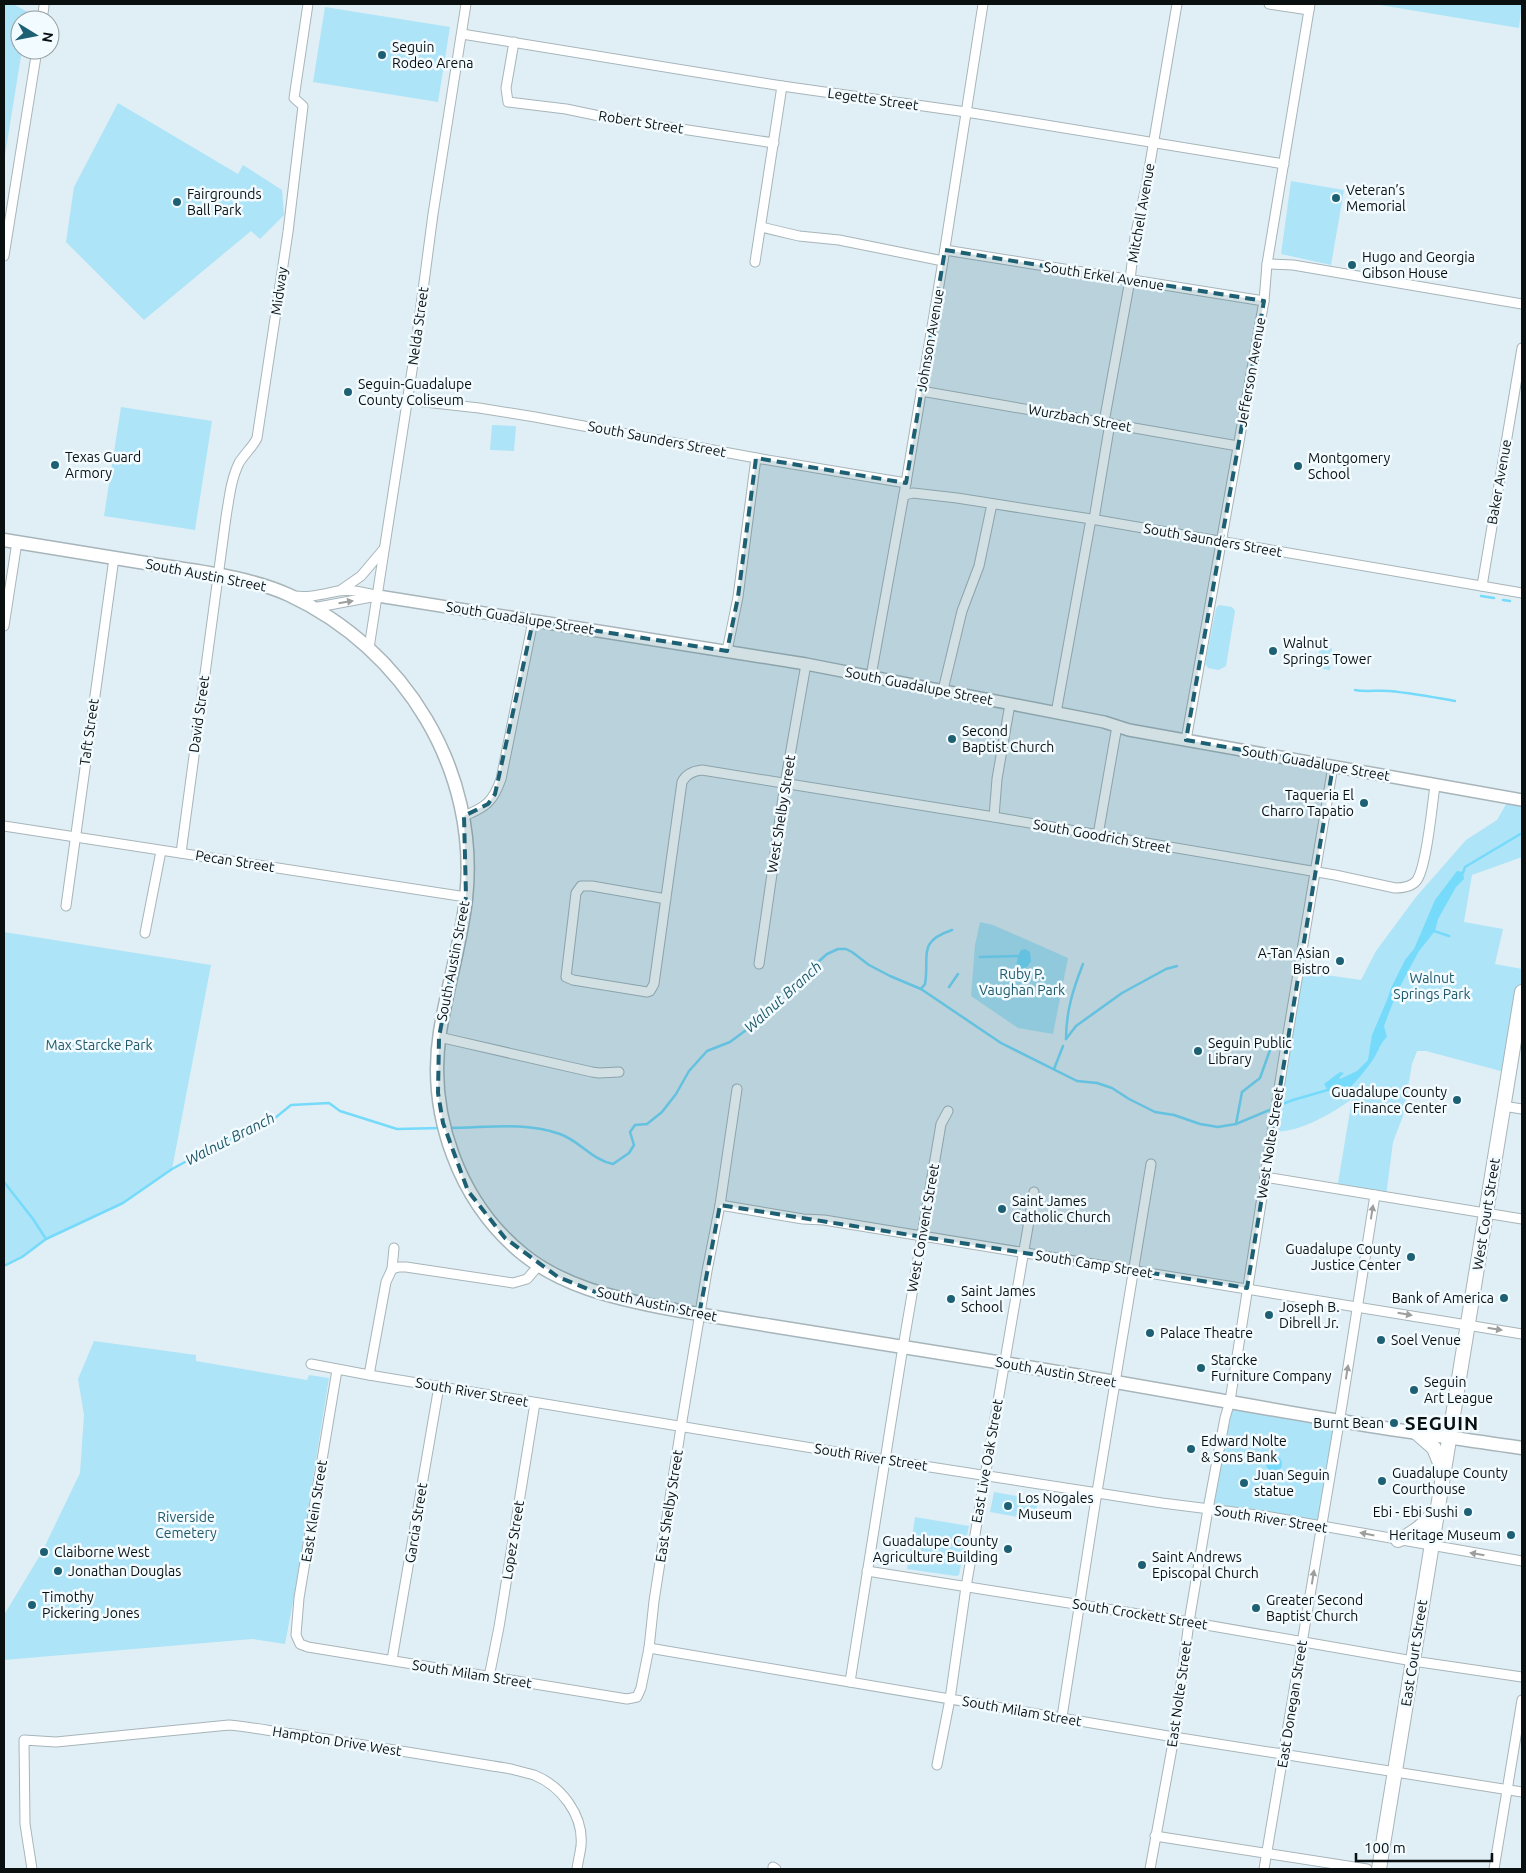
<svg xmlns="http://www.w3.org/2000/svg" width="1526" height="1873" viewBox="0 0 1526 1873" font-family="Ubuntu,sans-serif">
  <rect width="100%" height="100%" fill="#e0eff5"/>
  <!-- green -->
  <g fill="#ade4f7">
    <polygon points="4,4 13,4 28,12 26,20 20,20 20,50 22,50 4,161"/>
    <polygon points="1374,4 1522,4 1519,28"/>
    <polygon points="325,7 450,27 438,102 313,82"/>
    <polygon points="118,103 238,174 243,165 282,190 284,215 260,239 251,231 144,320 66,242 74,187"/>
    <polygon points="1291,181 1344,190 1331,265 1281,254"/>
    <polygon points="121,407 212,421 195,530 104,516"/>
    <polygon points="492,425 516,426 514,451 490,450"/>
    <polygon points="1219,605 1232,607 1235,611 1226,666 1219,670 1208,668 1205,664 1216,608"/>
    <polygon points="1320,646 1332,648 1330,670 1316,668"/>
    <path d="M1509 799 1522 800V857L1472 875 1464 922 1503 929 1495 964 1522 969V992L1508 1073 1426 1051H1417L1412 1064 1403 1116 1393 1142 1386 1196 1337 1189 1352 1099C1333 1113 1296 1135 1272 1131L1298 971 1361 980 1376 951 1416 897 1466 840 1497 820Z"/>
    <polygon points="980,922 993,925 1068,958 1053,1034 1018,1028 971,996 975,945"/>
    <polygon points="4,932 211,965 172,1169 123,1203 46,1239 22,1257 4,1266"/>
    <polygon points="94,1341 196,1355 196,1361 307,1380 309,1375 329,1378 294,1597 285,1644 252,1639 4,1660 4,1615 42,1552 80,1473 84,1415 78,1379"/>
    <polygon points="1230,1401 1339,1421 1322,1526 1208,1509"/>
    <polygon points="994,1492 1038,1500 1035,1520 990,1512"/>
    <polygon points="915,1517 969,1526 959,1575 956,1576 907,1569"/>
  </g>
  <!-- water -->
  <g fill="#76dafa">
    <path d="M1457 871 1463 872 1464 879 1456 887 1438 919 1435 931 1419 951 1397 992 1384 1026 1387 1037C1380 1043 1379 1050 1374 1058 1367 1069 1357 1080 1348 1090 1336 1089 1334 1102 1324 1084L1340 1072 1344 1073 1339 1078 1340 1079 1357 1071 1368 1060 1372 1035 1387 1000 1391 988 1405 960 1414 949 1435 900Z"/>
    <polygon points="1025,949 1030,952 1031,961 1027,967 1017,970 1016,967 1018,956 1021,950"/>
    <circle cx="1274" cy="1464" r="8"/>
  </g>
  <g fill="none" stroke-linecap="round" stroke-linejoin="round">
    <!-- stream -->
    <g stroke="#76dafa" stroke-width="2.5">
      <polyline points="1481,596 1494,598"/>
      <polyline points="1503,600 1510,601"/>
      <path d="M1355 690C1367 692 1377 690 1389 691 1411 693 1433 697 1455 701"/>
      <polyline points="1463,873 1465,867 1522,833"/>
      <polyline points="1434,931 1449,936"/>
      <polyline points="980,957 1018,956"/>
      <polyline points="949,987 958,974"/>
      <path d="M921 989 925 984C930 956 916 942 952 930"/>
      <polyline points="1066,1039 1076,1026 1122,993 1166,969 1177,966"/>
      <path d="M1066 1039C1066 1012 1073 989 1083 964"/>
      <polyline points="1054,1069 1063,1046"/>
      <polyline points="1280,1105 1293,1100 1331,1089"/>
      <polyline points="1236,1124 1242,1092 1260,1078 1270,1050"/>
      <path d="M449 1128C485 1128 525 1121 560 1134 580 1141 592 1160 613 1164L629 1153 634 1145 630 1132 635 1125 647 1124 662 1112 676 1094 689 1071 707 1051 730 1042 757 1022 787 990 827 954 838 949H846L852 952 869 965 890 976 921 989 1001 1043 1077 1081 1097 1083 1112 1088 1129 1099 1155 1112 1174 1115 1200 1124 1218 1127 1236 1124 1272 1109"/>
      <polyline points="4,1182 33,1219 46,1239"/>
      <polyline points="4,1266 22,1257 46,1239 123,1203 172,1169 209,1149 275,1118 291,1105 329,1103 340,1111 397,1129 441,1128"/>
    </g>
    <defs>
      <g id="minor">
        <polyline points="1269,4 1309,10"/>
        <polyline points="42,20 44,6"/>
        <polyline points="462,34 782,86 966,112 1284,164"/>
        <polyline points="514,42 506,88 508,102 566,109 609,118 774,143"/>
        <polyline points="761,227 799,236 839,240 943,261"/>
        <polyline points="945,250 1264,301"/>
        <polyline points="4,256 37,50"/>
        <polyline points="755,262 782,86"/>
        <polyline points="1267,264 1293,265 1522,304"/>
        <polyline points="921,391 1238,446"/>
        <polyline points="407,400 479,408 535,417 756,458 906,483"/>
        <polyline points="1104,422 1130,280 1135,237 1146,187 1177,4"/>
        <polyline points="904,495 913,493 957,498 1091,519 1522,593"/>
        <polyline points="1094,519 1110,423"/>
        <polyline points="1482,586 1522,348"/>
        <polyline points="341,590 361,576 383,550"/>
        <path d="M294 596C310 598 323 594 338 591 351 589 365 592 378 596"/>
        <polyline points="313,608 377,596"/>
        <polyline points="4,626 17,542"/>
        <polyline points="369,648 415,351 433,214 466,4"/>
        <polyline points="727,651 738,597 756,458"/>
        <polyline points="871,676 906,483 943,261 983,4"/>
        <polyline points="943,690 962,611 979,566 992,504"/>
        <polyline points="1056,713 1091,519"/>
        <polyline points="1186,740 1264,301 1267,264 1310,4"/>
        <path d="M464 816C486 807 493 802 501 779L533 621"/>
        <polyline points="994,817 997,779 1010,704"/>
        <polyline points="4,826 466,897"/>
        <polyline points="1098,835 1117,726"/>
        <path d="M181 853 226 517C229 499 231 479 239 463 244 454 253 447 257 438L288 232 303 106 294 98 308 4"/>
        <path d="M666 899 592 886H581L576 893 566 977 573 980 647 992 650 991 654 984 682 782C686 774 693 771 702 770L994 817 1335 875 1395 888C1403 888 1412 887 1417 880 1427 865 1432 805 1435 786"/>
        <polyline points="66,906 114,558"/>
        <polyline points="145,933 161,851"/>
        <polyline points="759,964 785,784 806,664"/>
        <polyline points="439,1037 592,1072 599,1073 619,1072"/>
        <polyline points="1503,1106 1522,1109"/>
        <polyline points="1265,1177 1522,1219"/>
        <path d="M720 1205 803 1219 824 1220C1057 1259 1290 1295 1522 1334"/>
        <polyline points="392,1269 399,1267 406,1267 513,1283 527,1279 539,1265"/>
        <polyline points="311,1364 369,1375 885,1460 1162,1503 1265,1516 1522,1561"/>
        <polyline points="337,1370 299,1598 296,1635 300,1644 308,1647 627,1699 637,1697 641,1688 649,1648 654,1601 681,1427 707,1271 720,1205 737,1089"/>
        <polyline points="369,1375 386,1282 392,1269 394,1248"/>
        <polyline points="867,1571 1189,1622 1413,1661 1522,1677"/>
        <polyline points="649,1648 1174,1737 1522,1792"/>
        <polyline points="392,1660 439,1386"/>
        <polyline points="489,1677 499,1627 535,1403"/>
        <polyline points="850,1682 901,1359 941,1124 948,1111"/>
        <polyline points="1062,1717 1097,1492 1151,1164"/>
        <polyline points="937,1765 950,1699 966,1587 1034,1192"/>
        <polyline points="1155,1836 1367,1869"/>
        <polyline points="773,1867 776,1869"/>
        <path d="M32 1869 25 1824 24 1740 56 1742 229 1725C250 1727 271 1731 293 1734 366 1745 438 1757 511 1769 518 1771 527 1773 534 1775 561 1786 584 1815 581 1846 580 1854 578 1861 577 1869"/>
        <polyline points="1150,1869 1174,1737 1189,1622 1208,1509 1225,1418 1230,1401 1283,1063 1333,766"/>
        <polyline points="1264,1869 1342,1405 1375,1195"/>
        <polyline points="1494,1869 1522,1700"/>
      </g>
      <polyline id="tertiary" points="378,596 806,664 1104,722 1129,730 1522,800"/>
      <path id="secondary" d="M4 540C55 548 106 557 158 565 202 572 249 577 289 595 405 649 480 771 466 899 461 944 447 987 440 1032 427 1114 459 1203 524 1255 563 1286 611 1297 659 1307 696 1314 734 1320 772 1326 840 1337 909 1348 978 1359 1101 1378 1224 1402 1347 1422 1405 1432 1464 1439 1522 1448"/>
      <g id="primary">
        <polyline points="1417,1433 1434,1448 1444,1473"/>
        <path d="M1398 1540C1415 1534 1427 1522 1438 1508"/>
        <polyline points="1379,1869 1522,992"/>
      </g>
    </defs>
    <!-- minor casing -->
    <use href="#minor" stroke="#a7b5ba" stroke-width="11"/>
    <!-- tertiary casing -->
    <use href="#tertiary" stroke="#a7b5ba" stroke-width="14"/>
    <!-- secondary casing -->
    <use href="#secondary" stroke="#a7b5ba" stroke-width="15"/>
    <!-- primary casing -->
    <use href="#primary" stroke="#a7b5ba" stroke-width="16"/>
    <!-- minor -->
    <use href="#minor" stroke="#fff" stroke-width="9"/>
    <!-- tertiary -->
    <use href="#tertiary" stroke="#fff" stroke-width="11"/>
    <!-- secondary -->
    <use href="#secondary" stroke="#fff" stroke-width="12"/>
    <!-- primary -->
    <use href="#primary" stroke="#fff" stroke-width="14"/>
  </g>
  <!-- one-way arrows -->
  <defs><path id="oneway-solid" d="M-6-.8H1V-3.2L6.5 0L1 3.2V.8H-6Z" transform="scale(1.25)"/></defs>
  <g fill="#9d9f9f">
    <use href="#oneway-solid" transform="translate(346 602) rotate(-9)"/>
    <use href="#oneway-solid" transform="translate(1372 1212) rotate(-81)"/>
    <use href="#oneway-solid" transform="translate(1405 1314) rotate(10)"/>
    <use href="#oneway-solid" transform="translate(1495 1329) rotate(9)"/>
    <use href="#oneway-solid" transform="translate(1347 1372) rotate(-81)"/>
    <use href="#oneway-solid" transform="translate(1367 1534) rotate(-169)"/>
    <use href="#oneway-solid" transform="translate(1477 1554) rotate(-171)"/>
    <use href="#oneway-solid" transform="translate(1313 1577) rotate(-81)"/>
  </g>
  <!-- marked area -->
  <path fill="#1d6073" fill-opacity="0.2" stroke="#1d6073" stroke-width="4" stroke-dasharray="10 6" stroke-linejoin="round" d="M945 250 1264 301 1186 740 1333 766 1247 1288 720 1205 699 1315 598 1293 558 1277 505 1238 468 1191 443 1123 438 1093 439 1037 466 897 464 816 488 804 495 794 533 621 727 651 738 597 756 458 906 483Z"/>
  <!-- markers -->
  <g fill="#1d6073" stroke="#f2fbff" stroke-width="2">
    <circle cx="382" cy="55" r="5"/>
    <circle cx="1336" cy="198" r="5"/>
    <circle cx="177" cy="202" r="5"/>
    <circle cx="1352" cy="265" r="5"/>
    <circle cx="348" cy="392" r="5"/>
    <circle cx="55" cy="465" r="5"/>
    <circle cx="1298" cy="466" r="5"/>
    <circle cx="1273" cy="651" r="5"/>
    <circle cx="952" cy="739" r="5"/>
    <circle cx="1364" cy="803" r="5"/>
    <circle cx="1340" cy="961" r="5"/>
    <circle cx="1198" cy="1051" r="5"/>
    <circle cx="1457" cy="1100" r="5"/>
    <circle cx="1002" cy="1209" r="5"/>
    <circle cx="1411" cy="1257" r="5"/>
    <circle cx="1504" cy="1298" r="5"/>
    <circle cx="951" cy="1299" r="5"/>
    <circle cx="1269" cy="1315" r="5"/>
    <circle cx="1150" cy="1333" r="5"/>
    <circle cx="1381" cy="1340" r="5"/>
    <circle cx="1201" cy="1368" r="5"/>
    <circle cx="1414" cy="1390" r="5"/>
    <circle cx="1394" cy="1423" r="5"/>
    <circle cx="1191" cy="1449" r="5"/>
    <circle cx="1382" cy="1481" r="5"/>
    <circle cx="1244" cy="1483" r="5"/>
    <circle cx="1008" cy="1506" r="5"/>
    <circle cx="1468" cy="1512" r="5"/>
    <circle cx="1511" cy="1535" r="5"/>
    <circle cx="1008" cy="1549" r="5"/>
    <circle cx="44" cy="1552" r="5"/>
    <circle cx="1142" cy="1565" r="5"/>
    <circle cx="58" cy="1571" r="5"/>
    <circle cx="32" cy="1605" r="5"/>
    <circle cx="1256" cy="1608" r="5"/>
  </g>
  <g text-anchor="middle" stroke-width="5" stroke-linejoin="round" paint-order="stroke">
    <!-- poi labels -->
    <g font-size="14" fill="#0a0f10" stroke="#f2fbff" text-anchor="start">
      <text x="392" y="52">Seguin<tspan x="392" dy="16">Rodeo Arena</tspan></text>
      <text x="1346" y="195">Veteran’s<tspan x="1346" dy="16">Memorial</tspan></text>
      <text x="187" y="199">Fairgrounds<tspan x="187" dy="16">Ball Park</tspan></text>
      <text x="1362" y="262">Hugo and Georgia<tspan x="1362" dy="16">Gibson House</tspan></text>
      <text x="358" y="389">Seguin-Guadalupe<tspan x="358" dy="16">County Coliseum</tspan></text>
      <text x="65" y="462">Texas Guard<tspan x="65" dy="16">Armory</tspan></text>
      <text x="1308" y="463">Montgomery<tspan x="1308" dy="16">School</tspan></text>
      <text x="1283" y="648">Walnut<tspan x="1283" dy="16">Springs Tower</tspan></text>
      <text x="962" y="736">Second<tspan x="962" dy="16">Baptist Church</tspan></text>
      <text x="1354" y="800" text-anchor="end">Taqueria El<tspan x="1354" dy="16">Charro Tapatio</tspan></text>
      <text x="1330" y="958" text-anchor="end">A-Tan Asian<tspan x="1330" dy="16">Bistro</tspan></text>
      <text x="1208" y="1048">Seguin Public<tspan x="1208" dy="16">Library</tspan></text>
      <text x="1447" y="1097" text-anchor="end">Guadalupe County<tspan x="1447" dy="16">Finance Center</tspan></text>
      <text x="1012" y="1206">Saint James<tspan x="1012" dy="16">Catholic Church</tspan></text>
      <text x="1401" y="1254" text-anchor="end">Guadalupe County<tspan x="1401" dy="16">Justice Center</tspan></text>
      <text x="961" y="1296">Saint James<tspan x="961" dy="16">School</tspan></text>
      <text x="1494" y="1303" text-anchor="end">Bank of America</text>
      <text x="1279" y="1312">Joseph B.<tspan x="1279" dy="16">Dibrell Jr.</tspan></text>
      <text x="1160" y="1338">Palace Theatre</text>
      <text x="1391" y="1345">Soel Venue</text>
      <text x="1211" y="1365">Starcke<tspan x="1211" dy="16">Furniture Company</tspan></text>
      <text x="1424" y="1387">Seguin<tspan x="1424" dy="16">Art League</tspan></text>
      <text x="1384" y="1428" text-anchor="end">Burnt Bean</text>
      <text x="1201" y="1446">Edward Nolte<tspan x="1201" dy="16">&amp; Sons Bank</tspan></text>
      <text x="1392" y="1478">Guadalupe County<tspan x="1392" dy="16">Courthouse</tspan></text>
      <text x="1254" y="1480">Juan Seguin<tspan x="1254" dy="16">statue</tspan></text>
      <text x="1018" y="1503">Los Nogales<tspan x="1018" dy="16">Museum</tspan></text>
      <text x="1458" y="1517" text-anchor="end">Ebi - Ebi Sushi</text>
      <text x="1501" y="1540" text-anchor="end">Heritage Museum</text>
      <text x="998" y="1546" text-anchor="end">Guadalupe County<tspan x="998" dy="16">Agriculture Building</tspan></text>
      <text x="54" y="1557">Claiborne West</text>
      <text x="1152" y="1562">Saint Andrews<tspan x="1152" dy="16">Episcopal Church</tspan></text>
      <text x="68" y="1576">Jonathan Douglas</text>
      <text x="42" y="1602">Timothy<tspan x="42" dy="16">Pickering Jones</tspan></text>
      <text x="1266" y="1605">Greater Second<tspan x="1266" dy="16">Baptist Church</tspan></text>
    </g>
    <!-- street labels -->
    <g font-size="14" fill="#0a0f10" stroke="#f2fbff">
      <text transform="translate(873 99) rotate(8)" y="5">Legette Street</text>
      <text transform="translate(641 122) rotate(9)" y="5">Robert Street</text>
      <text transform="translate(1141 213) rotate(-80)" y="5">Mitchell Avenue</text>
      <text transform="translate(1104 276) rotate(9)" y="5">South Erkel Avenue</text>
      <text transform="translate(279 291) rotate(-82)" y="5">Midway</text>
      <text transform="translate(418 326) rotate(-82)" y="5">Nelda Street</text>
      <text transform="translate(930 340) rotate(-80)" y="5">Johnson Avenue</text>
      <text transform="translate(1251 372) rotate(-80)" y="5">Jefferson Avenue</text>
      <text transform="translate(1080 418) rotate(10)" y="5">Wurzbach Street</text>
      <text transform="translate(657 439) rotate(11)" y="5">South Saunders Street</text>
      <text transform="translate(1499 482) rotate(-80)" y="5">Baker Avenue</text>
      <text transform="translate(1213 540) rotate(10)" y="5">South Saunders Street</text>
      <text transform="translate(206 575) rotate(11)" y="5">South Austin Street</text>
      <text transform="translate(520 618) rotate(9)" y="5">South Guadalupe Street</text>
      <text transform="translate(919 686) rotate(11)" y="5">South Guadalupe Street</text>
      <text transform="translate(199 714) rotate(-82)" y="5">David Street</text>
      <text transform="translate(89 732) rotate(-82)" y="5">Taft Street</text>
      <text transform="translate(1316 763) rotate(10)" y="5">South Guadalupe Street</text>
      <text transform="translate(781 814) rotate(-81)" y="5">West Shelby Street</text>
      <text transform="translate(1102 836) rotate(10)" y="5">South Goodrich Street</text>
      <text transform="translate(235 861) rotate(9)" y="5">Pecan Street</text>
      <text transform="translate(453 961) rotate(-79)" y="5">South Austin Street</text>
      <text transform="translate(1270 1143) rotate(-81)" y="5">West Nolte Street</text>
      <text transform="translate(1486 1214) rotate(-81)" y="5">West Court Street</text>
      <text transform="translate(923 1228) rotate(-80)" y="5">West Convent Street</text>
      <text transform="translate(1094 1264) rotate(9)" y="5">South Camp Street</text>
      <text transform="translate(657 1304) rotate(12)" y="5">South Austin Street</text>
      <text transform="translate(1056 1372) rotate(10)" y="5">South Austin Street</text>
      <text transform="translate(472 1392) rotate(10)" y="5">South River Street</text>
      <text transform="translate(871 1457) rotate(9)" y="5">South River Street</text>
      <text transform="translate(987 1461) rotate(-80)" y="5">East Live Oak Street</text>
      <text transform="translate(669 1506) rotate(-81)" y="5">East Shelby Street</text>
      <text transform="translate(314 1511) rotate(-81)" y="5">East Klein Street</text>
      <text transform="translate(1271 1519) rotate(9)" y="5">South River Street</text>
      <text transform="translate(416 1523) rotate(-81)" y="5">Garcia Street</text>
      <text transform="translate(513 1540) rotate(-81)" y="5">Lopez Street</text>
      <text transform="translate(1140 1614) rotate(9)" y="5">South Crockett Street</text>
      <text transform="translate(1414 1653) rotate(-81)" y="5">East Court Street</text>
      <text transform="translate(472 1674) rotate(9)" y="5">South Milam Street</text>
      <text transform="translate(1179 1694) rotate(-82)" y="5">East Nolte Street</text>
      <text transform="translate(1292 1704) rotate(-81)" y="5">East Donegan Street</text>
      <text transform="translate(1022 1711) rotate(10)" y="5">South Milam Street</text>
      <text transform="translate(337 1741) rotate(9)" y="5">Hampton Drive West</text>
    </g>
    <!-- park labels -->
    <g font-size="14" fill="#205969" stroke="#f2fbff">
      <text x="1022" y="979">Ruby P.<tspan x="1022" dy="16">Vaughan Park</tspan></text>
      <text x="1432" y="983">Walnut<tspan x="1432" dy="16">Springs Park</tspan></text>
      <text x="99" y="1050">Max Starcke Park</text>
      <text x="186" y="1522">Riverside<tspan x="186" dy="16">Cemetery</tspan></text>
    </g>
    <!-- water labels -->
    <g font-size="15" font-style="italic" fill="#1f5768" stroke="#f2fbff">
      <text transform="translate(783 997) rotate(-42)" y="5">Walnut Branch</text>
      <text transform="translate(230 1139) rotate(-27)" y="5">Walnut Branch</text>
    </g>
    <!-- district labels -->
    <g font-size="19" font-weight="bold" letter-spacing="1" fill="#0a0f10" stroke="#f2fbff">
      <text x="1442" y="1430">SEGUIN</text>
    </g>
  </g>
  <!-- border -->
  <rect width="1526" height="1873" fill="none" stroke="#0a0f10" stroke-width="10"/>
  <!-- north arrow -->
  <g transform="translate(35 35) rotate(100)"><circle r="24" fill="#f2fbff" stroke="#959d9f"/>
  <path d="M0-4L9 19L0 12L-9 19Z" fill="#1d6073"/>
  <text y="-8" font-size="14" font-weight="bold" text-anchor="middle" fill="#0a0f10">N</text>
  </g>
  <!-- scale -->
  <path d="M1356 1853v8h136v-8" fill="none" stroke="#0a0f10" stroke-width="2.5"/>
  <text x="1364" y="1853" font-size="15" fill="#0a0f10" stroke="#f2fbff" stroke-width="4" paint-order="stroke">100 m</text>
</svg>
